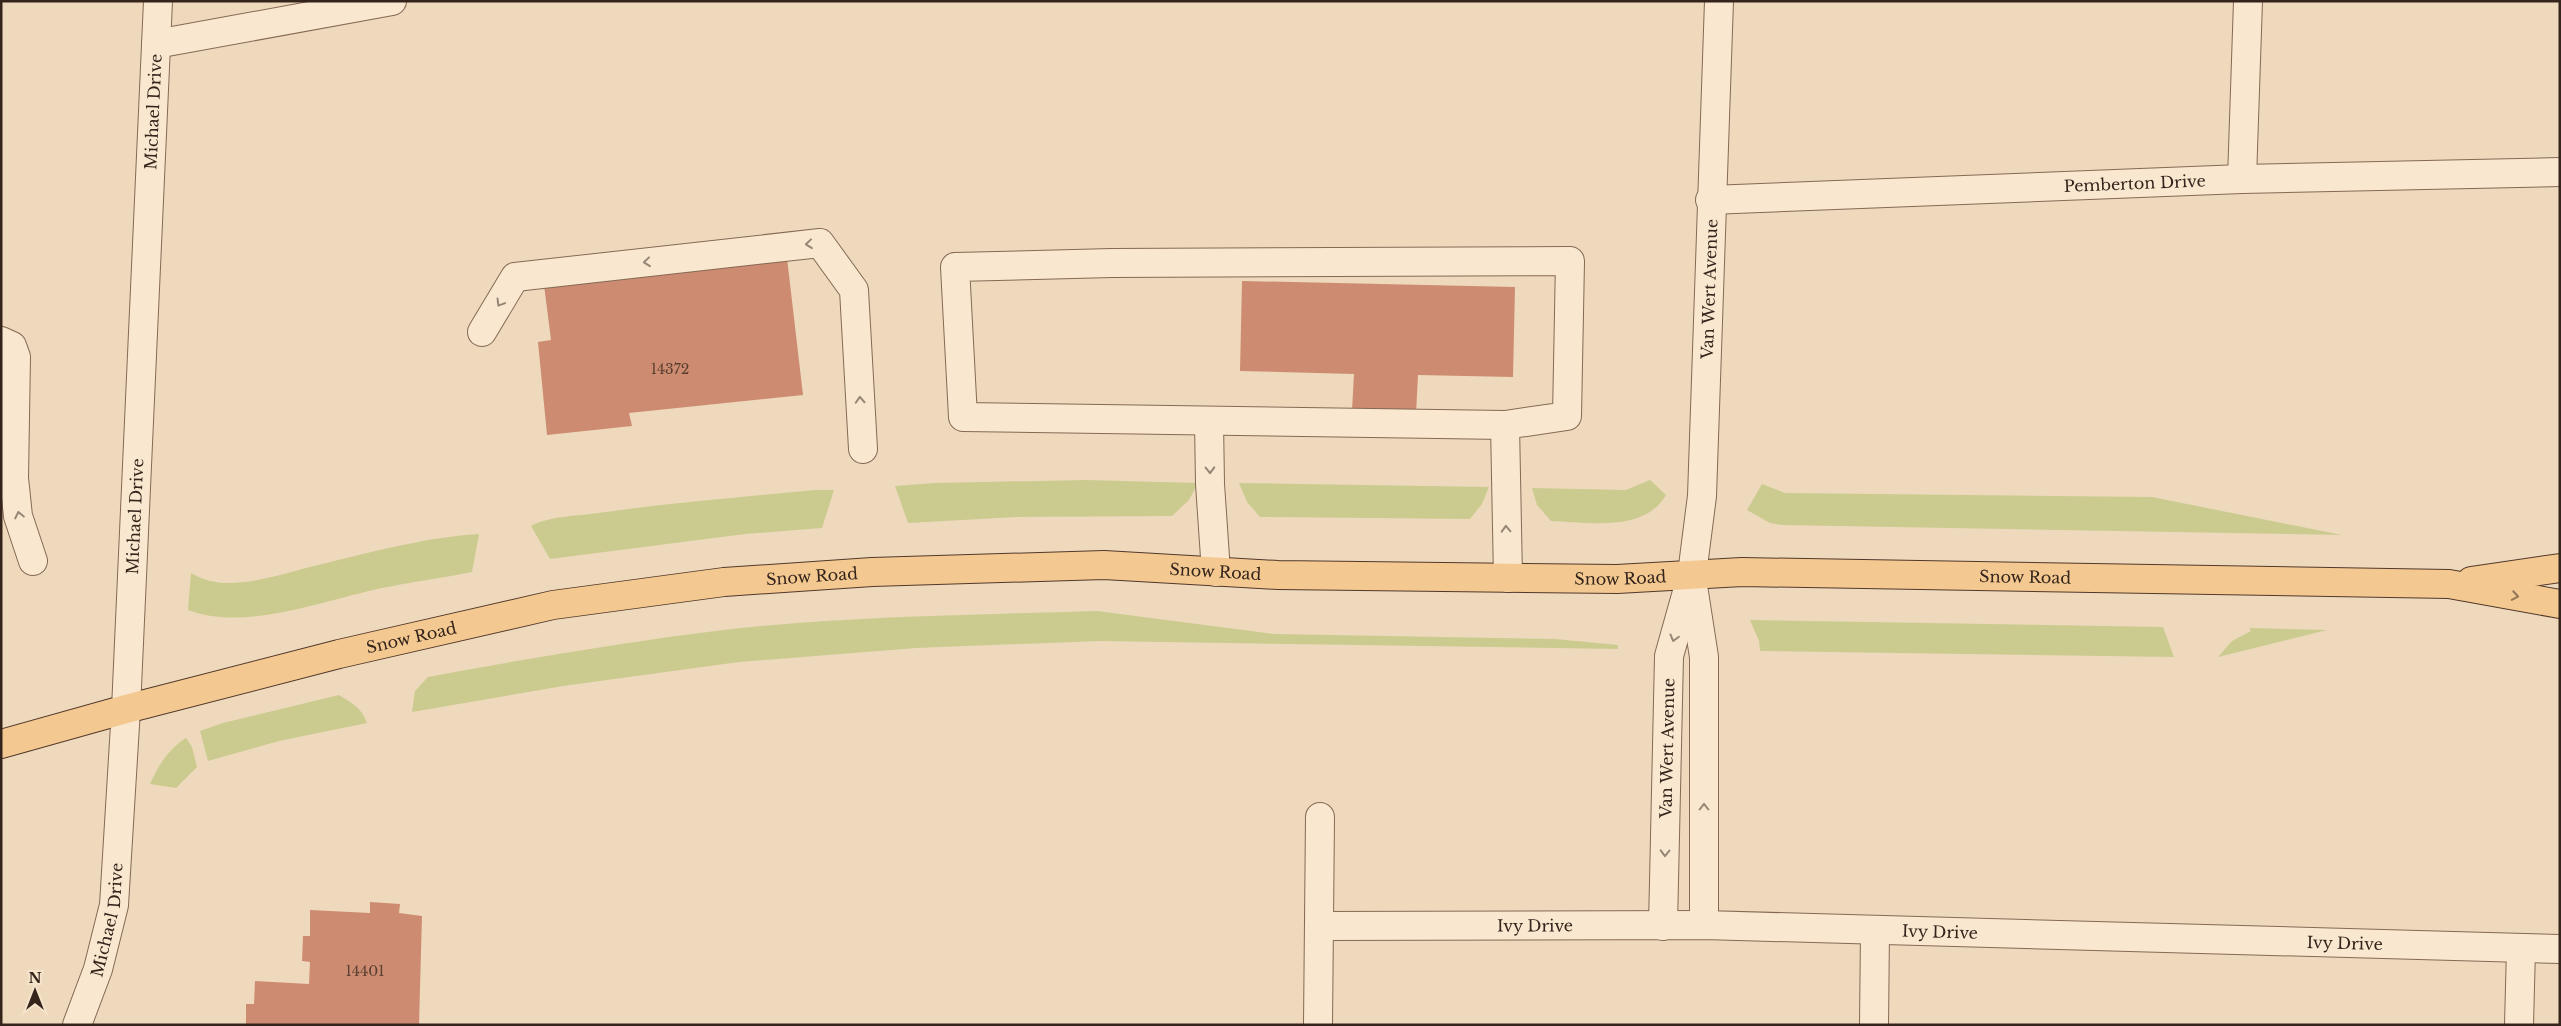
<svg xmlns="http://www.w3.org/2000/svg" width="2561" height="1026" viewBox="0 0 2561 1026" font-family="'Libre Baskerville',serif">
  <rect width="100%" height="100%" fill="#eed9bc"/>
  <!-- green -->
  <g fill="#cbcb90">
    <polygon points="1086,480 1198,483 1189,500 1172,516 1017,517 908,523 895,486 935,483"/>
    <path d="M1650 480 1666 495C1644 533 1588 522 1551 521L1537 505 1532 488 1626 490Z"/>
    <polygon points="1239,483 1489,487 1482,504 1470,519 1260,517 1247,502"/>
    <polygon points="1762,484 1785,493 2152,497 2342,535 1782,525 1770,523 1747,510"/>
    <path d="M815 490H834L822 528 745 534 550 559 531 526C549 516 577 516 598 513 670 503 743 497 815 490Z"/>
    <path d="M479 534 472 572C442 578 412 582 382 588 325 600 244 632 188 610L191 573C201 579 212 582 223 583 252 584 279 575 306 568 360 555 424 537 479 534Z"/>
    <path d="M1097 611 1274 634 1555 639 1618 645V649L1100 641 916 648 739 662 563 686 412 712 415 691 428 677C526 659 624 642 723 630 847 616 973 615 1097 611Z"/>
    <polygon points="1750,620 2163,627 2174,657 1760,651 1759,641"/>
    <polygon points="2249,628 2327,630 2218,657 2232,641 2251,631"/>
    <path d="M339 695C352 703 362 708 367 723L279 741 208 761 200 731 223 723Z"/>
    <path d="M186 738 192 747 197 767 176 788 150 784C159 764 168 750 186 738Z"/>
  </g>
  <!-- building -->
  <g fill="#cd8c71">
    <polygon points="787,258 803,395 629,413 632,426 547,435 538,342 551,340 544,285"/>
    <polygon points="1242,281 1515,287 1513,377 1418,375 1416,414 1352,410 1354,374 1240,371"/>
    <polygon points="370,902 400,904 399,913 422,916 419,1025 246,1025 246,1004 254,1004 255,981 309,984 310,962 302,961 303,936 310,936 310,910 370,913"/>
  </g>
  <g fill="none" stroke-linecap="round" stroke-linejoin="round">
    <defs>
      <g id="minor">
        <polyline points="156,44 392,1"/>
        <polyline points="2242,179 2248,1"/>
        <path id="s1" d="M1710 200 2242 179 2560 172"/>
        <polygon points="1570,261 1567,416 1505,425 963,417 955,267 1112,263"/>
        <polyline points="482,332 515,277 820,243 854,290 863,449"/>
        <polyline points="1,341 12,346 16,357 14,478 18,516 33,561"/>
        <polyline points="1209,421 1210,484 1216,572"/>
        <polyline points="1505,425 1508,578"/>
        <polyline points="1693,586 1704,657 1704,925"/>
        <path id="s2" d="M1319 926 1704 925 2560 949"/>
        <path id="s3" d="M1663 926 1669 656 1692 574 1702 496 1719 1"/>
        <path id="s4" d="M77 1025 98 969 114 905 126 709 158 1"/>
        <polyline points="1318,1025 1320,817"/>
        <polyline points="1874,1025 1875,930"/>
        <polyline points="2519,1025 2521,949"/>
      </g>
      <g id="major">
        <polyline points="2471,581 2560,568"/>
        <path id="s5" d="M1 744 126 709 339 654 553 605 724 582 872 572 1104 565 1278 575 1617 579 1742 572 2449 584 2560 604"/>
      </g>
    </defs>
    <!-- minor casing -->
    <use href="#minor" stroke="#856955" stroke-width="30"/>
    <!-- major casing -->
    <use href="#major" stroke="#52382a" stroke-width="30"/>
    <!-- minor -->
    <use href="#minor" stroke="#f9e7cf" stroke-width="28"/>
    <!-- major -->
    <use href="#major" stroke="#f3c991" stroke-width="28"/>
  </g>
  <!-- one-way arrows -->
  <defs><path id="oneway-chevron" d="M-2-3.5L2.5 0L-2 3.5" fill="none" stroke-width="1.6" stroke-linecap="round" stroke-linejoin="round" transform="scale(1.25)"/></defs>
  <g stroke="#968675">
    <use href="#oneway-chevron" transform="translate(809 244) rotate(174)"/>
    <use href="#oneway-chevron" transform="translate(647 262) rotate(174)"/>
    <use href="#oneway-chevron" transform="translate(500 303) rotate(121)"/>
    <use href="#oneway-chevron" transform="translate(860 400) rotate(-93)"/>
    <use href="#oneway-chevron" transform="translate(1210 470) rotate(89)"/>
    <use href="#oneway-chevron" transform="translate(19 515) rotate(-102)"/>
    <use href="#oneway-chevron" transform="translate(1506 529) rotate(-92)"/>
    <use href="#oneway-chevron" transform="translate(1674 638) rotate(105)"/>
    <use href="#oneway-chevron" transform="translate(1704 807) rotate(-90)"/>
    <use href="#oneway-chevron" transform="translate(1665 853) rotate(91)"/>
  </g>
  <use stroke="#947656" href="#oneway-chevron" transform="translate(2515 596) rotate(10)"/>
  <g text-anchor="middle" stroke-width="4" stroke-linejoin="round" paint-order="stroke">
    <!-- number labels -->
    <g font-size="14" fill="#5a3e30">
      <text x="670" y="374">14372</text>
      <text x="365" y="976">14401</text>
    </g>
    <!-- street labels -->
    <g font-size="16" fill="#34241b" stroke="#f5e4cb">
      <text dy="6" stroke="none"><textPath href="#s4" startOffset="920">Michael Drive</textPath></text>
      <text dy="6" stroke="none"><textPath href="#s1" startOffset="425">Pemberton Drive</textPath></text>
      <text dy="6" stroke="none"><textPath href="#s3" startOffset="641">Van Wert Avenue</textPath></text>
      <text dy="6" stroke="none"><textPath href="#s4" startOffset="515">Michael Drive</textPath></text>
      <text dy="6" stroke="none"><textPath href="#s5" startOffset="1234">Snow Road</textPath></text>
      <text dy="6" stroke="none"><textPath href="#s5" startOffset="830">Snow Road</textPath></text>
      <text dy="6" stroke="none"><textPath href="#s5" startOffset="1639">Snow Road</textPath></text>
      <text dy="6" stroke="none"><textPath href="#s5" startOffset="2044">Snow Road</textPath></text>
      <text dy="6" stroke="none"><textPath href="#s5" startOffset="424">Snow Road</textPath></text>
      <text dy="6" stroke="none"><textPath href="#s3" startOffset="178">Van Wert Avenue</textPath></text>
      <text dy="6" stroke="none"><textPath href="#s4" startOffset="110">Michael Drive</textPath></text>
      <text dy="6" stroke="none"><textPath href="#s2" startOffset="216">Ivy Drive</textPath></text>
      <text dy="6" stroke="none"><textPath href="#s2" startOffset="621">Ivy Drive</textPath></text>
      <text dy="6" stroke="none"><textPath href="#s2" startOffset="1026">Ivy Drive</textPath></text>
    </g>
  </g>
  <!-- border -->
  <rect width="2561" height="1026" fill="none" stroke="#34241b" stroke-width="5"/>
  <!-- north arrow -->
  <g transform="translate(35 991)" stroke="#f5e4cb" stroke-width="4" paint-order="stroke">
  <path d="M0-4L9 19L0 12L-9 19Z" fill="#34241b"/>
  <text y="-8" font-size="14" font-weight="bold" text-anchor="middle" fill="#34241b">N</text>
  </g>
</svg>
